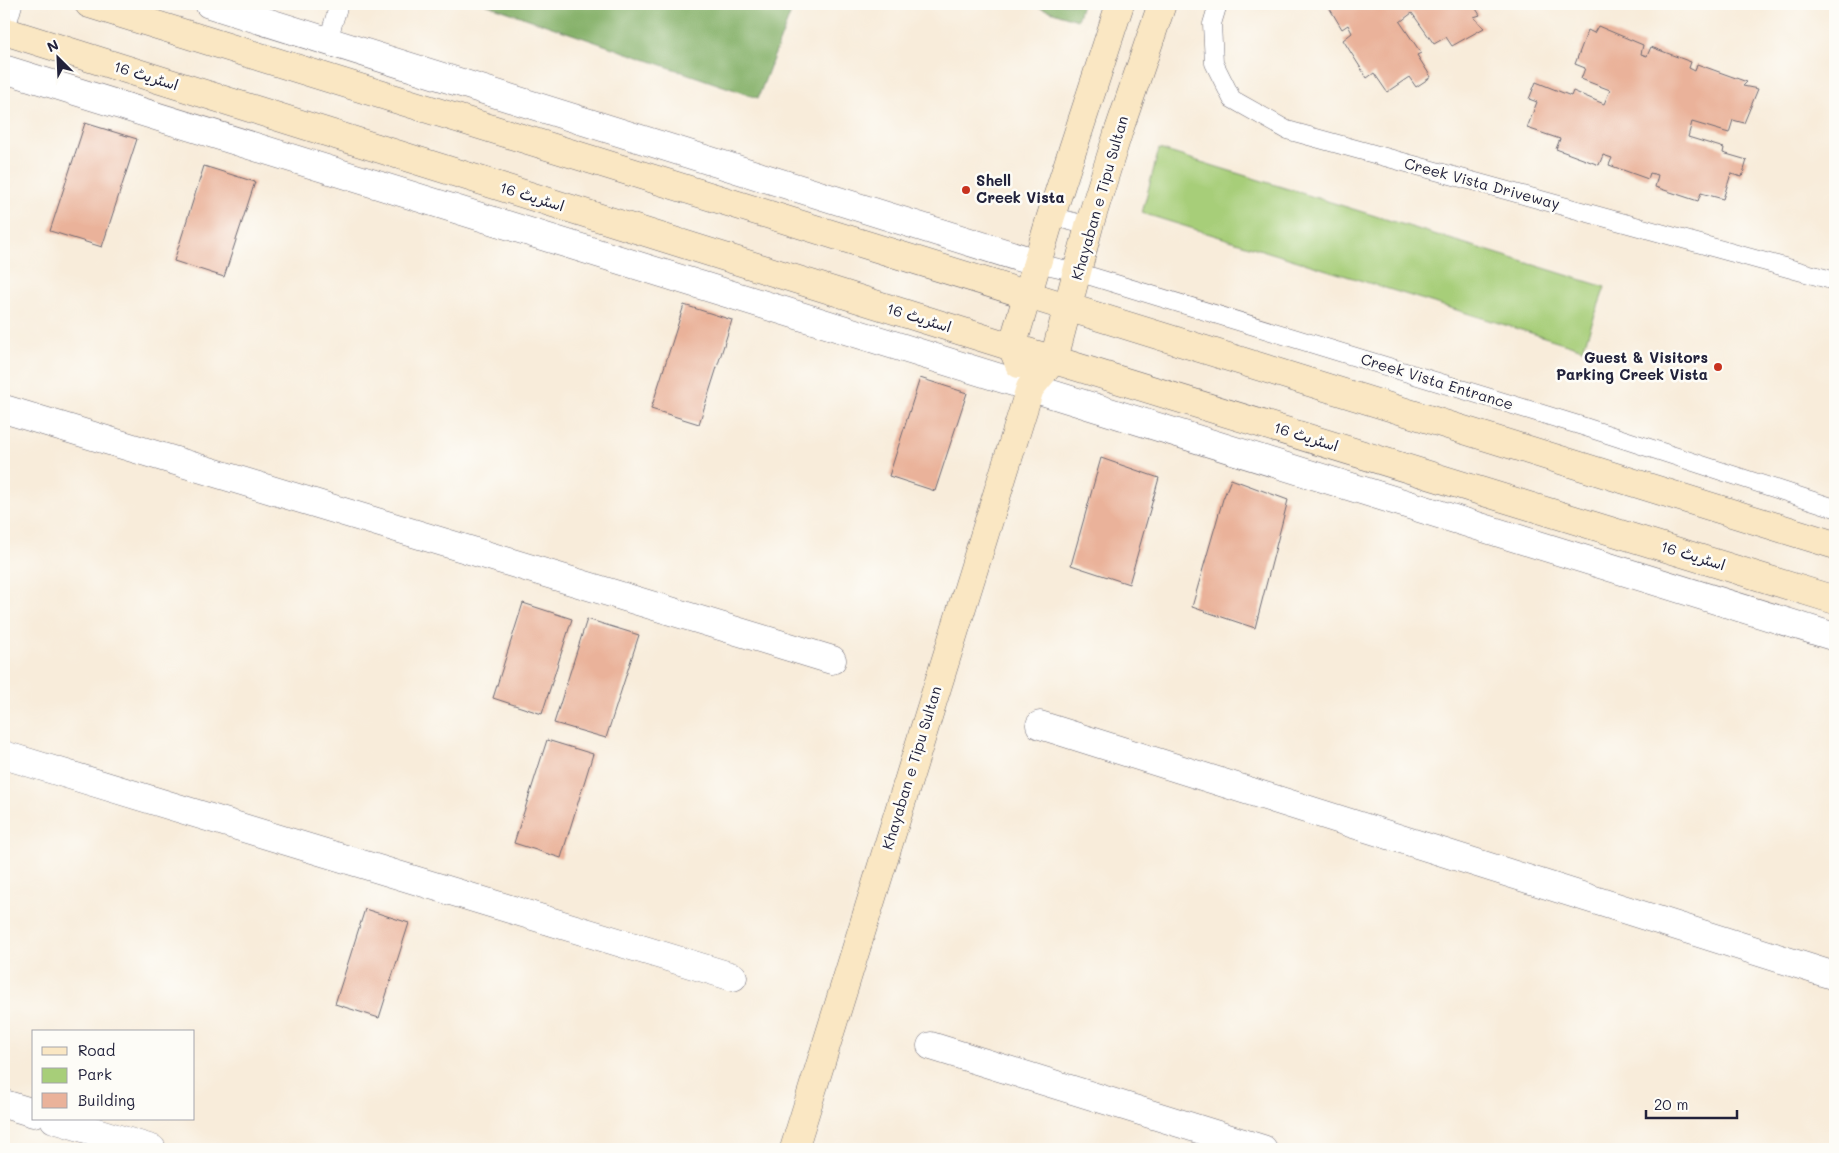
<svg xmlns="http://www.w3.org/2000/svg" width="1839" height="1153" viewBox="0 0 1839 1153" font-family="Mali,'Playpen Sans Arabic',sans-serif">
  <rect width="100%" height="100%" fill="#fdfcf7"/>
  <filter id="ink" filterUnits="userSpaceOnUse"><feTurbulence type="fractalNoise" baseFrequency=".02" numOctaves="2"/><feDisplacementMap in="SourceGraphic" scale="10" xChannelSelector="R" yChannelSelector="G"/><feConvolveMatrix kernelMatrix="1 2 1 2 8 2 1 2 1" color-interpolation-filters="sRGB"/></filter>
  <filter id="wash" filterUnits="userSpaceOnUse"><feTurbulence type="fractalNoise" baseFrequency=".0096" numOctaves="4" result="noise"/><feDisplacementMap in="SourceGraphic" scale="20" xChannelSelector="R" yChannelSelector="G"/><feGaussianBlur stdDeviation="1.12" result="paint"/><feColorMatrix in="noise" values="0 0 0 0 0 0 0 0 0 0 0 0 0 0 0 0 0 1.4 0 .05"/><feComposite in="paint" operator="in"/></filter>
  <g filter="url(#wash)">
    <rect width="100%" height="100%" fill="#f8ecda"/>
    <!-- green -->
    <polygon fill="#a7ce79" stroke="#64785a" points="1159,149 1605,287 1583,349 1142,213"/>
    <!-- forest -->
    <g fill="#85b169" stroke="#546a52">
      <polygon points="485,4 794,4 758,98"/>
      <polygon points="1029,4 1082,4 1077,20"/>
    </g>
    <g id="blocks">
      <!-- building -->
      <g fill="#eab29a">
        <polygon points="1327,4 1473,4 1480,15 1474,17 1484,28 1452,46 1446,37 1434,44 1412,13 1400,22 1421,53 1417,55 1431,77 1416,87 1409,77 1387,92 1374,73 1367,78 1343,40 1352,33 1348,25 1342,29"/>
        <polygon points="1598,26 1643,45 1641,54 1647,56 1651,47 1691,62 1689,68 1695,71 1697,64 1747,82 1743,86 1758,89 1744,123 1733,120 1729,133 1692,122 1688,137 1724,148 1723,153 1747,160 1742,177 1731,174 1723,199 1701,193 1698,201 1655,187 1658,175 1650,173 1648,179 1609,165 1612,158 1603,155 1599,165 1556,149 1560,139 1527,128 1537,102 1529,99 1536,82 1571,96 1573,91 1604,104 1610,90 1581,79 1585,68 1575,64 1588,30 1594,33"/>
        <polygon points="85,123 137,139 102,247 50,231"/>
        <polygon points="204,166 255,182 224,277 174,261"/>
        <polygon points="684,305 732,320 699,424 651,409"/>
        <polygon points="920,378 967,393 935,491 889,476"/>
        <polygon points="1101,458 1159,478 1129,584 1071,565"/>
        <polygon points="1231,479 1288,500 1255,628 1192,607 1223,499"/>
        <polygon points="523,603 572,619 542,714 493,698"/>
        <polygon points="587,619 639,635 606,738 554,723"/>
        <polygon points="547,740 593,754 561,858 514,843"/>
        <polygon points="365,909 409,923 379,1018 335,1004"/>
      </g>
    </g>
  </g>
  <g filter="url(#ink)">
    <use href="#blocks" fill-opacity="0" stroke="#6d6973" stroke-width="1"/>
    <g fill="none" stroke-linecap="round" stroke-linejoin="round">
      <defs>
        <g id="lane">
          <polyline points="1218,4 1212,24 1214,63 1232,99 1287,130 1835,281"/>
          <polyline points="328,40 339,4"/>
          <polyline points="1051,216 1089,226"/>
          <polyline points="1037,263 1077,272 1582,426 1835,508"/>
        </g>
        <g id="street">
          <polyline points="209,4 1037,263"/>
          <polyline points="4,18 8,4"/>
          <path d="M4 69C615 257 1225 448 1835 637"/>
          <polyline points="4,409 832,660"/>
          <polyline points="1040,725 1835,976"/>
          <polyline points="4,755 733,977"/>
          <polyline points="931,1046 1263,1149"/>
          <polyline points="4,1104 34,1113"/>
          <polyline points="54,1119 152,1149"/>
        </g>
        <g id="secondary">
          <polyline points="89,4 1835,545"/>
          <polyline points="4,31 1012,347 1835,600"/>
          <polyline points="1019,364 1012,347 1051,216 1120,4"/>
          <polyline points="794,1149 1030,388 1054,359 1089,226 1119,130 1162,4"/>
        </g>
      </defs>
      <!-- lane casing -->
      <use href="#lane" stroke="#6d6973" stroke-width="19"/>
      <!-- street casing -->
      <use href="#street" stroke="#6d6973" stroke-width="29"/>
      <!-- secondary casing -->
      <use href="#secondary" stroke="#6d6973" stroke-width="29"/>
      <!-- lane -->
      <use href="#lane" stroke="#fff" stroke-width="18"/>
      <!-- street -->
      <use href="#street" stroke="#fff" stroke-width="28"/>
      <!-- secondary -->
      <use href="#secondary" stroke="#fae7c3" stroke-width="28"/>
    </g>
  </g>
  <!-- markers -->
  <g fill="#c8321e" stroke="#fdfcf7" stroke-width="2">
    <circle cx="966" cy="190" r="5"/>
    <circle cx="1718" cy="367" r="5"/>
  </g>
  <g text-anchor="middle" stroke-width="5" stroke-linejoin="round" paint-order="stroke">
    <!-- street labels -->
    <g font-size="15" fill="#22223b" stroke="#fdfcf7">
      <text transform="translate(146 76) rotate(17)" y="5">اسٹریٹ 16</text>
      <text transform="translate(1482 184) rotate(15)" y="5">Creek Vista Driveway</text>
      <text transform="translate(532 197) rotate(17)" y="5">اسٹریٹ 16</text>
      <text transform="translate(1100 198) rotate(-74)" y="5">Khayaban e Tipu Sultan</text>
      <text transform="translate(919 318) rotate(17)" y="5">اسٹریٹ 16</text>
      <text transform="translate(1437 382) rotate(17)" y="5">Creek Vista Entrance</text>
      <text transform="translate(1306 437) rotate(17)" y="5">اسٹریٹ 16</text>
      <text transform="translate(1693 556) rotate(17)" y="5">اسٹریٹ 16</text>
      <text transform="translate(912 768) rotate(-73)" y="5">Khayaban e Tipu Sultan</text>
    </g>
    <!-- poi labels -->
    <g font-size="15" font-weight="bold" fill="#22223b" stroke="#fdfcf7" text-anchor="start">
      <text x="976" y="186">Shell<tspan x="976" dy="17">Creek Vista</tspan></text>
      <text x="1708" y="363" text-anchor="end">Guest &amp; Visitors<tspan x="1708" dy="17">Parking Creek Vista</tspan></text>
    </g>
  </g>
  <!-- margin -->
  <rect width="1839" height="1153" fill="none" stroke="#fdfcf7" stroke-width="20"/>
  <!-- legend -->
  <rect x="32" y="1030" width="162" height="90" fill="#fdfcf7" stroke="#a5a5ac"/>
  <rect x="42" y="1047" width="25" height="8" fill="#fae7c3" stroke="#a5a5ac"/>
  <text x="78" y="1056" font-size="15" fill="#22223b">Road</text>
  <rect x="42" y="1068" width="25" height="15" fill="#a7ce79" stroke="#a5a5ac"/>
  <text x="78" y="1080" font-size="15" fill="#22223b">Park</text>
  <rect x="42" y="1093" width="25" height="15" fill="#eab29a" stroke="#a5a5ac"/>
  <text x="78" y="1106" font-size="15" fill="#22223b">Building</text>
  <!-- north arrow -->
  <g transform="translate(58 58) rotate(336)" stroke="#fdfcf7" stroke-width="4" paint-order="stroke">
  <path d="M0-4L9 19L0 12L-9 19Z" fill="#22223b"/>
  <text y="-8" font-size="14" font-weight="bold" text-anchor="middle" fill="#22223b">N</text>
  </g>
  <!-- scale -->
  <path d="M1646 1110v8h91v-8" fill="none" stroke="#22223b" stroke-width="2.5"/>
  <text x="1654" y="1110" font-size="15" fill="#22223b" stroke="#fdfcf7" stroke-width="4" paint-order="stroke">20 m</text>
</svg>
